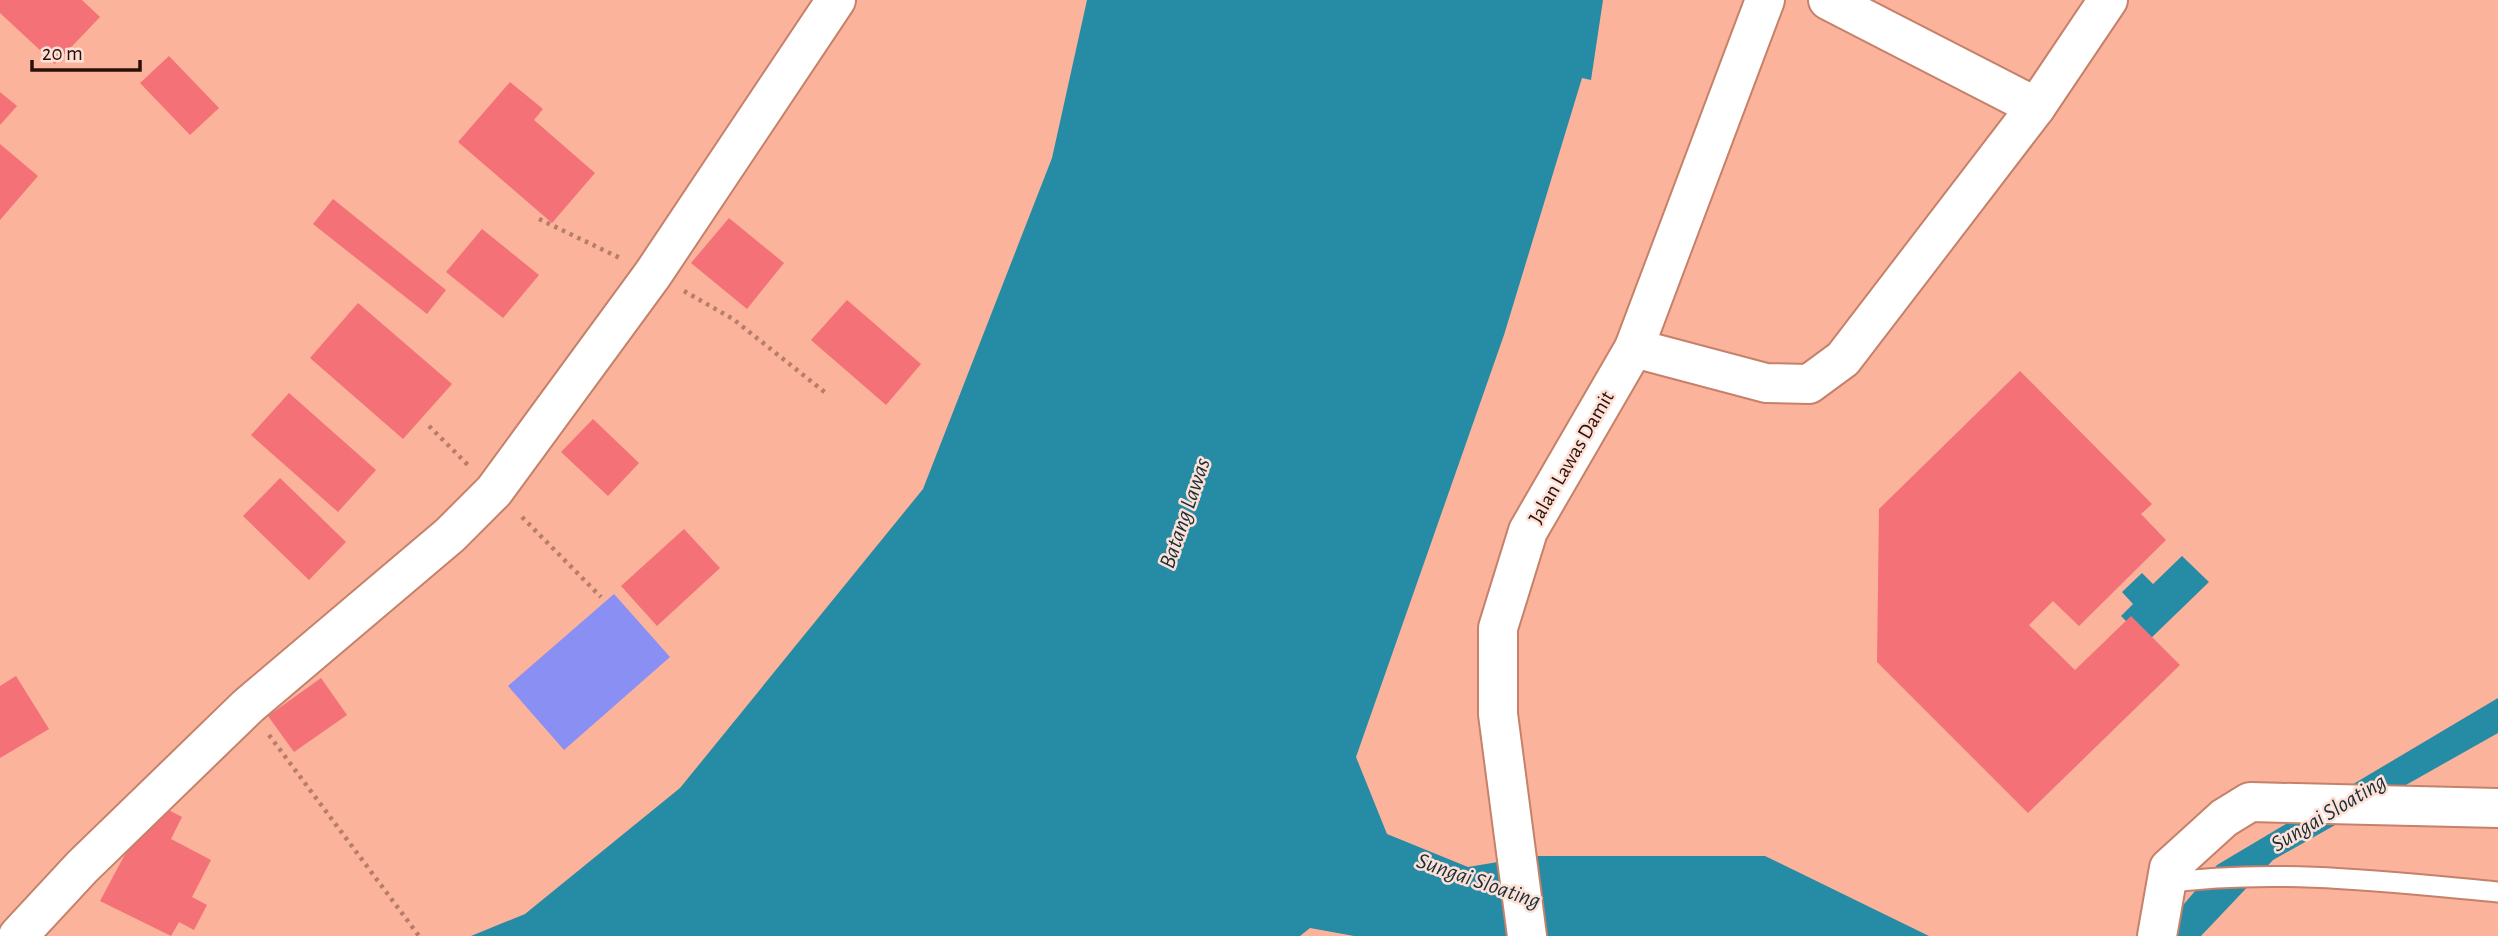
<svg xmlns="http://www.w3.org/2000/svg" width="2498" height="936" viewBox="0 0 2498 936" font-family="'Alegreya Sans',sans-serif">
  <rect width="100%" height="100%" fill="#fbb39b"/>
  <!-- green -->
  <polygon fill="#8a8ff4" points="614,594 670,657 564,750 508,686"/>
  <!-- water -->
  <g fill="#268ba5">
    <polygon points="1087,0 1603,0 1591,80 1582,78 1504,335 1356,757 1387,834 1468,867 1534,856 1765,856 1929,936 1354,936 1310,928 1300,936 471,936 525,914 680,788 923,489 1052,158"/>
    <polygon points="2182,556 2209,582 2147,642 2121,616 2133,604 2122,592 2142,573 2153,584"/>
    <polygon points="2498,698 2498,733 2273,860 2201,936 2157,936 2217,865"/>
  </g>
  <!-- building -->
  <g fill="#f37177">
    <polygon points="0,0 82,0 100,17 55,64 0,13"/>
    <polygon points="169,56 219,108 190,135 140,83"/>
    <polygon points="510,82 543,109 534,120 595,173 552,223 458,142"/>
    <polygon points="0,92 17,106 0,125"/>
    <polygon points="0,144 38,176 0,220"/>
    <polygon points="333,199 446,290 427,314 313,224"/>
    <polygon points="729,218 784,263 747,309 691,263"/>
    <polygon points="482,229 539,275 503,318 446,272"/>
    <polygon points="847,300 921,364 886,405 811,340"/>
    <polygon points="358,303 452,384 403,439 310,358"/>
    <polygon points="2020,371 2152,504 2141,514 2166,540 2079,626 2053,601 2029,625 2075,670 2131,616 2180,665 2028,813 1877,662 1879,509"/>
    <polygon points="289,393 376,470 338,512 251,435"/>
    <polygon points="593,419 639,463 608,496 561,452"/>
    <polygon points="280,478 346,542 309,580 243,516"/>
    <polygon points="684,529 720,568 657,626 621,586"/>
    <polygon points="16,676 49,729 0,758 0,686"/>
    <polygon points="321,678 347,715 294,752 268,716"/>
    <polygon points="153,802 182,817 171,839 211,860 192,897 207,905 194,930 179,922 171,936 100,901"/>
  </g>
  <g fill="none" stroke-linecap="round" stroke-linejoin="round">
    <defs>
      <path id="service" d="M2166 883C2276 868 2389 882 2498 892"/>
      <g id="minor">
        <polyline points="18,936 82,867 248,706 450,535 494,491 653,274 836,0"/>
        <polyline points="2157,936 2169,868 2224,818 2250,802 2498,808"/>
      </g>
      <g id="tertiary">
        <polyline points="1828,0 2036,107"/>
        <polyline points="1634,348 1766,383 1809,384 1843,359 2036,107 2108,0"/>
      </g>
      <polyline id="primary" points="1527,936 1498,714 1498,628 1528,531 1634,348 1765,0"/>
    </defs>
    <!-- service casing -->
    <use href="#service" stroke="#c5816a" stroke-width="23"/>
    <!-- minor casing -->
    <use href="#minor" stroke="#c5816a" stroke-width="42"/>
    <!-- tertiary casing -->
    <use href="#tertiary" stroke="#c5816a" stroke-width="42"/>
    <!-- primary casing -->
    <use href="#primary" stroke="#c5816a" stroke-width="42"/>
    <!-- path -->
    <g stroke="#b67d6a" stroke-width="4.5" stroke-dasharray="3.5 5" stroke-linecap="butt">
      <polyline points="539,219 620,258"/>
      <polyline points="684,291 733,319 827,394"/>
      <polyline points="429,426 468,465"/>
      <polyline points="522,517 601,597"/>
      <polyline points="269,735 419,936"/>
    </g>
    <!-- service -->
    <use href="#service" stroke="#fff" stroke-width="19"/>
    <!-- minor -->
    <use href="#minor" stroke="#fff" stroke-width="38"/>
    <!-- tertiary -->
    <use href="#tertiary" stroke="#fff" stroke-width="38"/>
    <!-- primary -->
    <use href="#primary" stroke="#fff" stroke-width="38"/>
  </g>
  <g text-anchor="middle" stroke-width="5" stroke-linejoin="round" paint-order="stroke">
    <!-- street labels -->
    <g font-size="21" fill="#2a1008" stroke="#ffe0d6">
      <text transform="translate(1571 457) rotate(-60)" y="7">Jalan Lawas Damit</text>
    </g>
    <!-- water labels -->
    <g font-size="23" font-style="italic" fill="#14313a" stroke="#ffe0d6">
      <text transform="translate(1184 513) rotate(-71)" y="8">Batang Lawas</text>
      <text transform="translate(2328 812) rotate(-31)" y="8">Sungai Sloating</text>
      <text transform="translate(1479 880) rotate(19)" y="8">Sungai Sloating</text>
    </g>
  </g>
  <!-- scale -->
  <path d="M32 60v10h108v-10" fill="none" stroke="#2a1008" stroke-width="3.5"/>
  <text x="42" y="60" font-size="21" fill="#2a1008" stroke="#ffe0d6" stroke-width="5" paint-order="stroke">20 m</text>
</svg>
